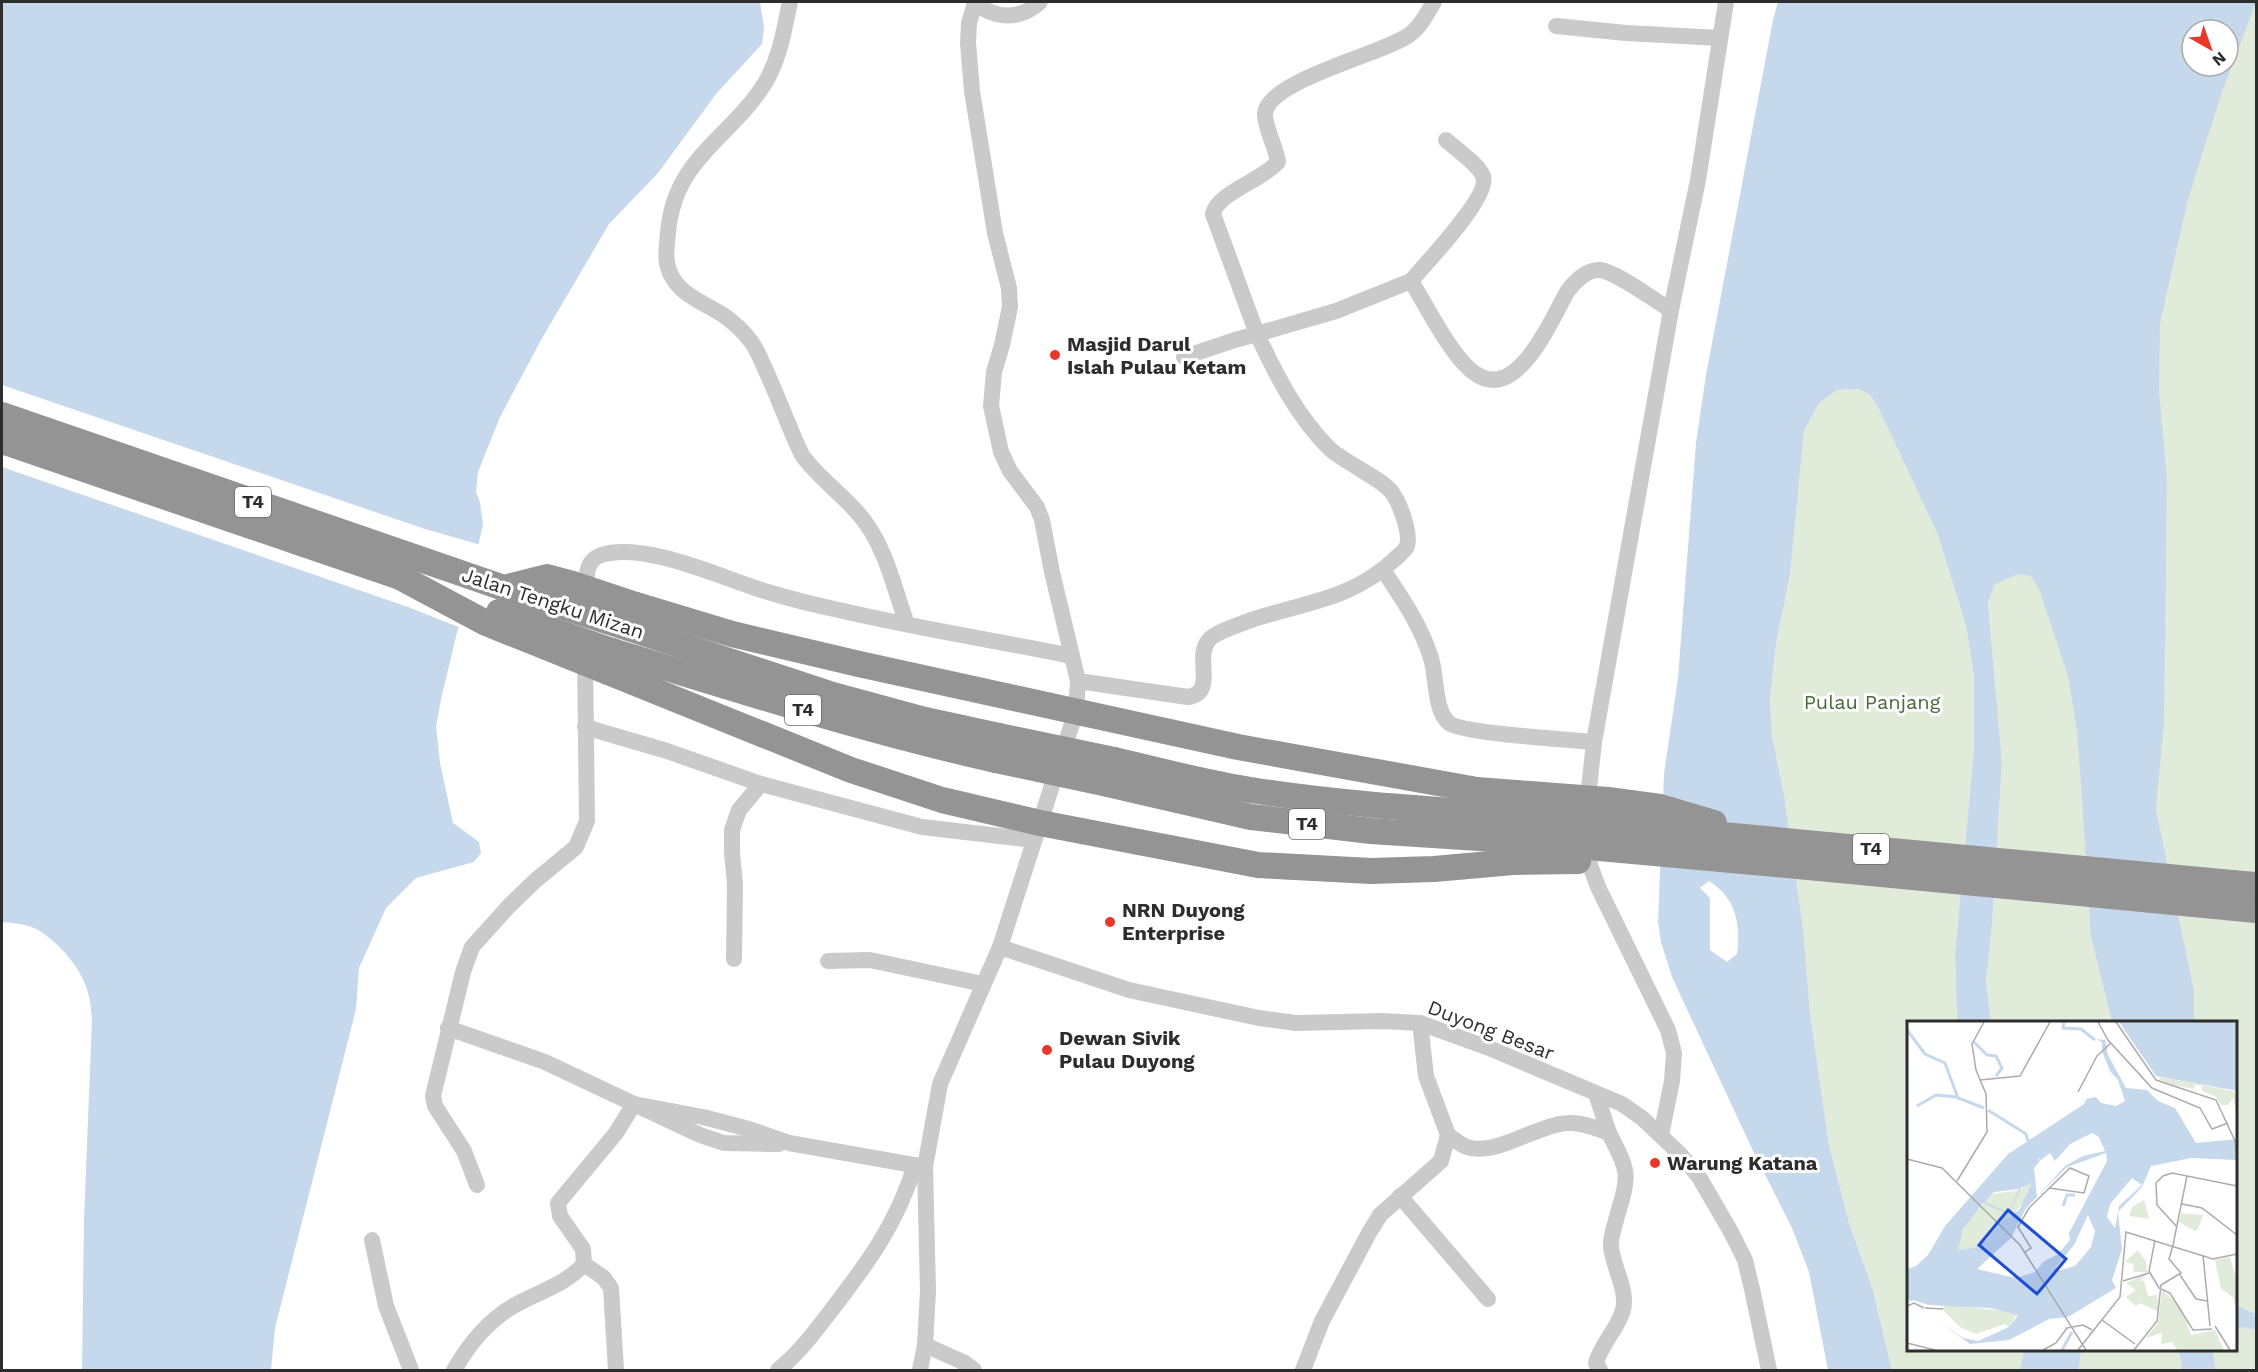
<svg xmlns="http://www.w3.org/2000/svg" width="2258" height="1372" viewBox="0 0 2258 1372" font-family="'Work Sans',sans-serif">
  <rect width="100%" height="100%" fill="#fff"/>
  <!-- green -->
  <g fill="#e1ebda" fill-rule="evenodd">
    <path d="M1895 2H2256V1314L2236 1305V1022H2194V991L2091 939 2112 1022H1991L1986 983 1992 925 2002 762 1988 602ZM2192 30H2228V66H2192Z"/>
    <polygon points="1858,389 1869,394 1877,405 1938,535 1966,626 1974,677 1974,748 1955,954 1957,1022 1908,1022 1908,1350 2024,1350 2020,1370 1892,1370 1873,1290 1849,1223 1829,1145 1810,1013 1803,929 1772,736 1770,699 1776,644 1790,575 1804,431 1819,403 1837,390"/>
    <polygon points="2242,1327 2256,1330 2256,1370 2216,1370 2213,1353 2215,1350 2236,1350 2236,1330"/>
    <polygon points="2081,1350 2179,1350 2182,1370 2079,1370"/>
  </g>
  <!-- water -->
  <g fill="#c6d8ec" fill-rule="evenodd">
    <path d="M2 2H760L764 27 762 44 716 94 658 173 609 224 541 340 500 417 478 472 476 492 480 502 483 525 441 699 436 727 440 763 453 823 479 842 481 853 474 862 416 878 386 908 359 968 356 1009 275 1328 271 1370H82L84 1219 92 1020C91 1013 91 1004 89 997 84 971 61 944 38 930 27 924 14 923 2 922Z"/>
    <path d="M1778 2H2256L2221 95 2188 199 2160 323 2159 392 2167 478 2166 564 2164 722 2156 810 2194 991V1022H2112L2091 938 2081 784 2077 731 2068 676 2039 589 2031 576 2018 574 1995 584 1988 602 2002 762 1992 925 1986 983 1991 1022H1957L1955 954 1974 748V677L1966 626 1938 535 1877 405 1869 394 1858 389 1837 390 1819 403 1804 431 1790 575 1776 644 1770 699 1772 736 1784 796 1803 929 1810 1013 1829 1145 1849 1223 1873 1290 1892 1370H1828L1809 1272 1792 1228 1755 1155 1672 977 1661 942 1658 922 1664 774 1678 678 1696 443 1706 375 1773 20ZM2192 30H2228V66H2192ZM1709 881C1736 898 1741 924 1737 954L1727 962 1710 950V898L1700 888Z"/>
    <polygon points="2236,1305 2256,1314 2256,1330 2242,1327 2236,1330"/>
    <polygon points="2024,1350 2081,1350 2079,1370 2020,1370"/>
    <polygon points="2179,1350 2215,1350 2213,1353 2216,1370 2182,1370"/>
  </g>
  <!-- pier -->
  <polygon fill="#fff" points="2,385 425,529 481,545 461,628 408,607 2,467"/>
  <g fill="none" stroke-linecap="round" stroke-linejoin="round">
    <!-- minor -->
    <g stroke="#cacaca" stroke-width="16">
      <path d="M790 2C784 30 780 58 765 83 730 139 674 158 668 233 667 246 664 260 670 273 681 297 706 303 726 317 734 323 743 331 749 339 757 348 761 360 766 371 779 399 789 428 802 455 819 479 844 495 862 518 886 548 894 588 907 624"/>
      <path d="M974 2C994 19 1020 21 1040 2"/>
      <polyline points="1556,26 1626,33 1720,38"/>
      <path d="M1446 140C1455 148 1479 165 1483 176 1491 196 1425 264 1411 281 1426 305 1453 360 1476 374 1518 402 1552 318 1567 292 1574 282 1587 269 1600 270 1617 272 1655 301 1671 310"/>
      <path d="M1184 357 1235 340 1257 334 1213 214C1217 193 1261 181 1278 162 1276 147 1264 126 1265 113 1269 80 1383 54 1409 35 1421 27 1427 13 1434 2"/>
      <path d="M1383 570C1402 598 1421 626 1431 658 1437 678 1434 710 1449 723 1460 733 1572 740 1594 742"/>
      <path d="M586 598C587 582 583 561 601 555 646 541 724 579 768 592 791 599 815 605 839 610 915 628 994 640 1071 656"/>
      <path d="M1078 681 1188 697C1218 692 1193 657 1209 640 1215 632 1244 623 1254 619 1307 602 1352 599 1395 559 1399 555 1405 551 1407 546 1411 534 1400 504 1393 494 1385 480 1345 463 1330 449 1298 418 1276 375 1257 334L1336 311 1411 281"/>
      <polyline points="585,727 667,751 761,784 922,827 1034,840"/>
      <polyline points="1587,807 1594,742 1671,310 1698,180 1726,2"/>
      <polyline points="1587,842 1590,865 1598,887 1668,1030 1674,1053 1672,1081 1661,1135"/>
      <polyline points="1000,947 1129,990 1259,1018 1296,1023 1382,1021 1420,1023 1489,1048 1622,1104 1642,1118 1680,1154 1699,1177 1731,1232 1745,1260 1752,1289 1769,1370"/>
      <polyline points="734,959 735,884 732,853 732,830 739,810 761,784"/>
      <polyline points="828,961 870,960 983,984"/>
      <polyline points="448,1028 545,1062 634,1104 703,1117 749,1129 789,1143 925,1167"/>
      <path d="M1448 1135C1454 1139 1461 1145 1467 1147 1496 1157 1537 1124 1569 1123 1583 1122 1597 1129 1609 1133L1596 1094"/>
      <polyline points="477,1185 464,1151 435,1106 433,1096 463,972 472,947 509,906 536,880 576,847 587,821 585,654"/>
      <polyline points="1400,1196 1488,1299"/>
      <polyline points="372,1240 386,1306 411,1370"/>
      <polyline points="925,1345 965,1363 974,1370"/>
      <path d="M454 1370C470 1343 488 1320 517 1304 541 1291 566 1284 584 1264"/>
      <polyline points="616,1370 611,1288 604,1278 584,1264 583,1249 560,1216 558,1203 616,1133 634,1104 700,1135 724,1143 779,1144"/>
      <path d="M778 1370C798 1354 814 1333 830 1312 867 1264 897 1224 915 1165"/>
      <polyline points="920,1370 925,1345 928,1291 925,1167 940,1084 1000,947 1076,711 1078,681 1052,572 1042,520 1037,507 1010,471 1001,452 991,406 994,372 1002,345 1010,307 1009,288 995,233 972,91 968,43 969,23 975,3"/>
      <polyline points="1303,1370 1322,1321 1369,1233 1380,1215 1441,1161 1448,1135 1426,1076 1420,1023"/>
      <path d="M1600 1370 1596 1363C1602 1342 1618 1329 1623 1310 1628 1289 1613 1268 1611 1247 1610 1237 1615 1226 1617 1216 1630 1174 1629 1172 1609 1133"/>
    </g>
    <!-- highway -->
    <g stroke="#949494" stroke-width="26">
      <polyline points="2,415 504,588"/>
      <polyline points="2,441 400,577"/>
      <polyline points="636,605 732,634 859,664 1238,747 1477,790 1516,793"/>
      <polyline points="622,626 833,695 925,720 999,736"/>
      <path d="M612 651C739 690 866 731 996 760"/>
      <polyline points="608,672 851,770 942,800 1040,823 1258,865 1371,871 1434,869 1513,862"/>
      <path d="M1114 760C1161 771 1209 784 1257 791 1341 804 1425 809 1510 815"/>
      <polyline points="1108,784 1251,817 1371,831 1510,840"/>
      <polyline points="1819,868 2256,910"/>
      <polyline points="2232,883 2256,885"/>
    </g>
    <!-- highway-bridge -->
    <g stroke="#949494" stroke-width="26">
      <polyline points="400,577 486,623 608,672"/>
      <polyline points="504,588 547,577 573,584 636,605"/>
      <polyline points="505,588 622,626"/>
      <polyline points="499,612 612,651"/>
      <polyline points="999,736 1114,760"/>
      <polyline points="996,760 1108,784"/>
      <polyline points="1516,793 1608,800 1660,807 1714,823"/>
      <polyline points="1510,815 2232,883"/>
      <polyline points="1510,840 1819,868"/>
      <polyline points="1513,862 1578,861"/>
    </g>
  </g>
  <!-- markers -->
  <g fill="#e9372a" stroke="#fff" stroke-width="2">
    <circle cx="1055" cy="355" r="6"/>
    <circle cx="1110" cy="922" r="6"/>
    <circle cx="1047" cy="1050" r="6"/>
    <circle cx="1655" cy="1163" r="6"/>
  </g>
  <g text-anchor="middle" stroke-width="6" stroke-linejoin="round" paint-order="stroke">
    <!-- shield labels -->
    <g fill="#fff" stroke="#6c6c6c" stroke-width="1.5">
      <rect x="235" y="487" width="36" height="30" rx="4.5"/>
      <rect x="785" y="695" width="36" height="30" rx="4.5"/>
      <rect x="1289" y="809" width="36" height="30" rx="4.5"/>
      <rect x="1853" y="834" width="36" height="30" rx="4.5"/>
    </g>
    <g font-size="18" font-weight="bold" fill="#2d2d2d">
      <text x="253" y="508">T4</text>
      <text x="803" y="716">T4</text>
      <text x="1307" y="830">T4</text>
      <text x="1871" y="855">T4</text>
    </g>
    <!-- poi labels -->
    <g font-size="20" font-weight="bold" fill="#2d2d2d" stroke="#fff" text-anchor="start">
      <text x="1067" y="351">Masjid Darul<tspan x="1067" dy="23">Islah Pulau Ketam</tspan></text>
      <text x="1122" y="917">NRN Duyong<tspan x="1122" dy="23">Enterprise</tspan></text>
      <text x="1059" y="1045">Dewan Sivik<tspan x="1059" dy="23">Pulau Duyong</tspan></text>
      <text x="1667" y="1170">Warung Katana</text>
    </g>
    <!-- street labels -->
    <g font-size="20" fill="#2d2d2d" stroke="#fff">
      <text transform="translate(553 603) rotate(18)" y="7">Jalan Tengku Mizan</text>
      <text transform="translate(1491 1030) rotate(21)" y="7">Duyong Besar</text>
    </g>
    <!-- park labels -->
    <g font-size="20" fill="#4a6a3a" stroke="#fff">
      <text x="1872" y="709">Pulau Panjang</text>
    </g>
  </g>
  <!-- overview -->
  <g transform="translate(1907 1021)">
    <rect width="330" height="330" fill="#fff"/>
    <path d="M254 56 330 71V94L326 77 321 84H314L308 75 295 70V65L288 64 287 68 266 64 251 58ZM123 162 126 163 122 173 94 211 111 193 98 218 93 223 48 232 58 204 85 173 113 169ZM237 179 242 198 222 195 225 186ZM274 192 296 194 291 208 288 210 272 201ZM231 229 239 240 240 251H226L227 243 218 241ZM323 236 330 260V288L326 276 314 268 308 239ZM241 252 232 261 237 259 241 275 250 274 252 291 233 282 229 285 219 276 229 269 219 262ZM255 269 274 286 284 314 308 309 317 329H270L265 321 254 323 255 312 239 317 251 301ZM39 283 103 291 112 289 102 306 98 303 69 313 53 306 35 288Z" fill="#e1ebda"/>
    <path d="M212 1H330V70L249 55ZM189 18 198 19 201 34 219 67 240 69 251 80 268 87 289 122 330 118V139L284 137 244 145 235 166 211 191 215 228 205 259 209 267 161 296 142 298 102 319 63 323 31 300 56 317 71 320 102 306 111 294 83 287 22 284 6 279 0 282 3 279 0 278V248L9 245 21 234 38 205 101 133 177 83 179 78 189 76 194 82 209 85 218 80 211 59 203 50 195 30V21ZM185 112 192 116 198 130 176 135 158 145 130 176 127 147 133 140 130 137 134 139 143 132 148 140 163 123ZM199 132 200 140 162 212 163 219 151 233 136 241 128 251 109 257 70 248 104 217 119 187 160 146ZM225 157 235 164 212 185 208 207 200 196 203 183ZM125 162 112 189 99 199 114 167ZM112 168 102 191 78 181 87 171ZM76 182 101 193 81 218 67 227 51 229 56 208ZM181 194 188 210 184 226 168 245 150 250 149 246 167 224Z" fill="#c6d8ec" fill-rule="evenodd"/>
    <path fill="none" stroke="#c6d8ec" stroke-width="3" d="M157 1 156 7 174 8 188 19M0 9 18 33 38 42 51 77 77 87M67 21 80 34 89 35 95 47 89 55M10 85 29 74 50 76M81 89 119 113 121 120M238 155 244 75M156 185 160 174H168M148 273 177 265 196 240 199 230 195 190 223 145 235 137 251 133 328 129M80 285 87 277 130 278 143 275M155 329 165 311"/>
    <path fill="none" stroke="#ababab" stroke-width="1.5" d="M191 1 201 19 245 67 293 87 305 108 321 102M209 1 249 59 309 79 328 120 330 143M73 59 113 55 143 1M171 71 190 35 204 22M0 138 35 147 113 224 179 329M50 160 80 111 79 73 69 49 65 23 77 1M275 183 295 187 330 214M270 206 250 184 249 162 256 155 265 152 330 165M248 219 242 250 252 267M266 224 280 155M118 231 124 227 111 206 122 187 163 147 182 155 177 172 142 167M296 234 303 305M273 254 289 278 300 280M216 260 242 252M252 267 263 272 286 309 305 308M0 285 7 282 17 287M18 287 36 288M195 299 228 323M308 305 323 329M0 322 28 329M136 329 149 322 160 307 176 304 185 309M171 329 213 276 219 211 306 238 330 233M227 329 250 300 254 264 274 252 262 238 266 224"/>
    <path fill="#1d4ed8" fill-opacity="0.15" stroke="#1d4ed8" stroke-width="3" d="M101 189 159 238 130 273 72 224Z"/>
    <rect width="330" height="330" fill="none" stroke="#2d2d2d" stroke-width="3"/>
  </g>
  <!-- border -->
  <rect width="2258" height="1372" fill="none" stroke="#2d2d2d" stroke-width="6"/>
  <!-- north arrow -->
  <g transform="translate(2210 48) rotate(140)"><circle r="28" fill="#ffffff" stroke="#ababab" stroke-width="1.5"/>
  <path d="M0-4.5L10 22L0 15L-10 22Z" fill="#e9372a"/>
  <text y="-9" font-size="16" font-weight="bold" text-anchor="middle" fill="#2d2d2d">N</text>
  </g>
</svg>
